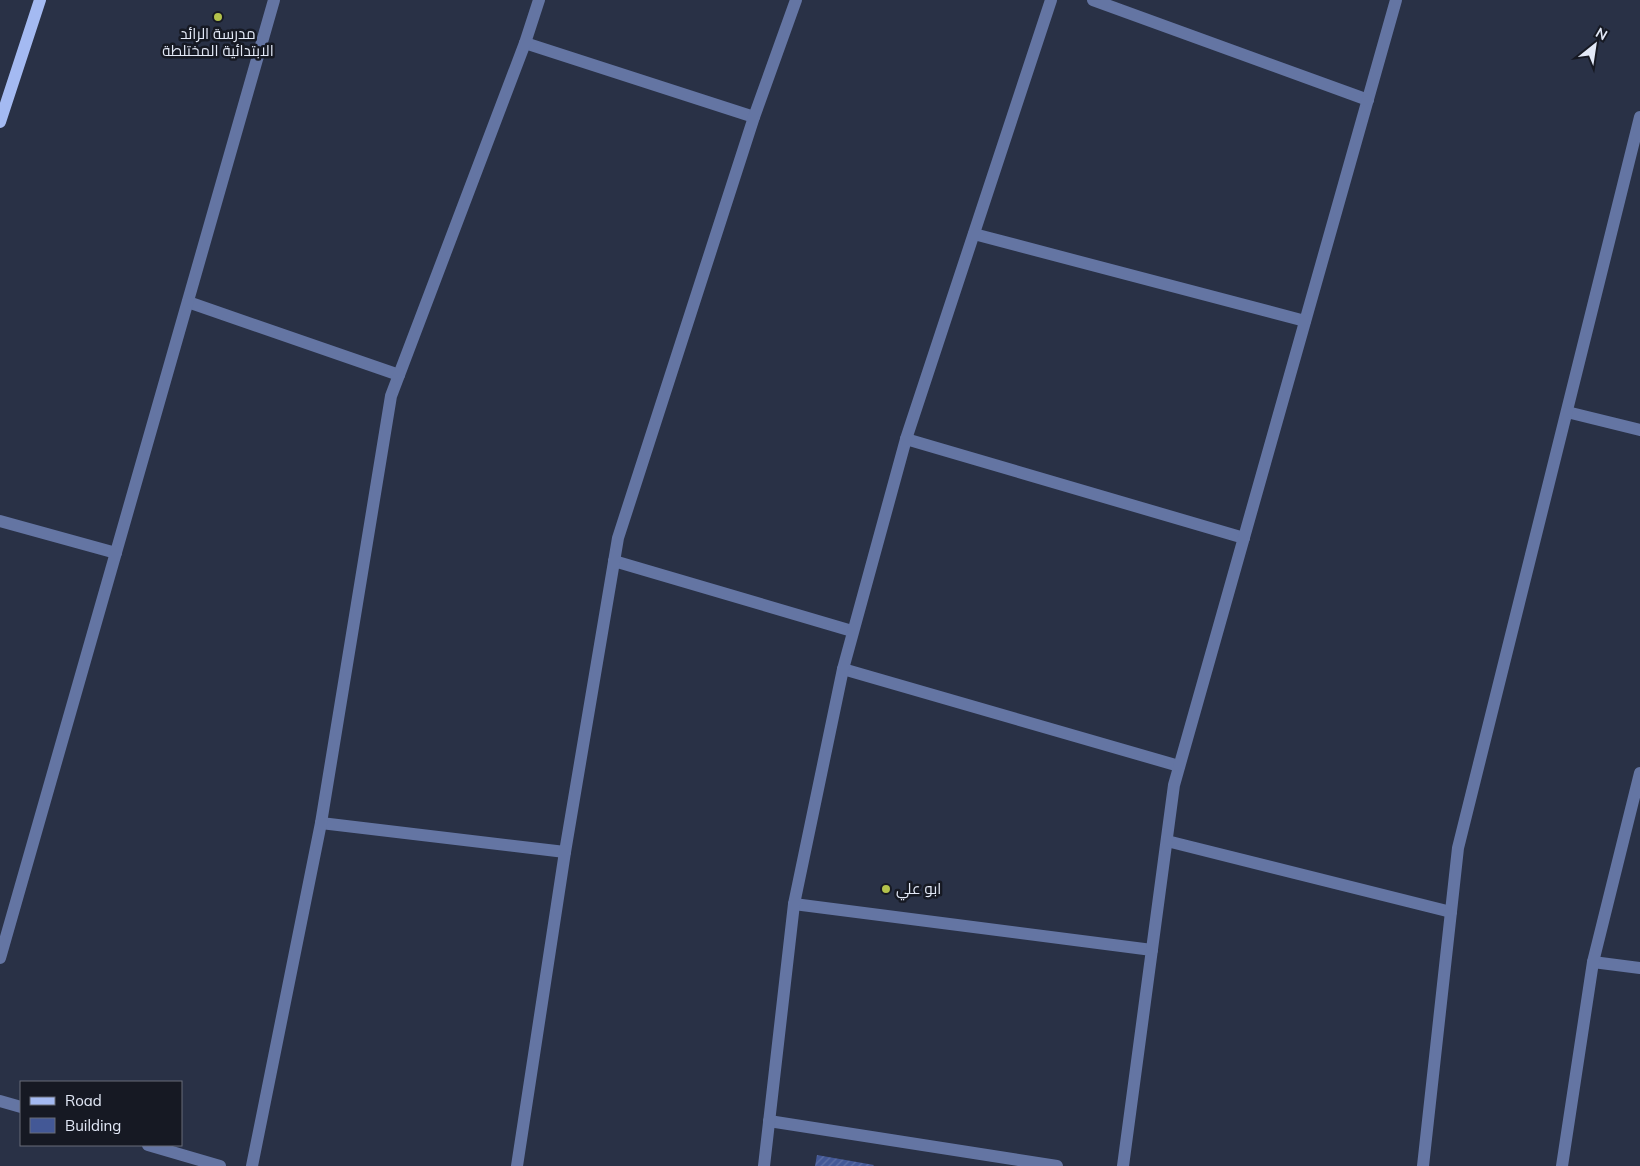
<svg xmlns="http://www.w3.org/2000/svg" width="1640" height="1166" viewBox="0 0 1640 1166" font-family="Mulish,Cairo,sans-serif">
  <defs>
    <pattern id="building-hatch" width="6" height="6" patternUnits="userSpaceOnUse" patternTransform="scale(1.25)"><rect width="6" height="6" fill="#435896"/><path d="M-1 1l2-2M0 6l6-6M5 7l2-2" fill="none" stroke="#5e70a5"/></pattern>
  </defs>
  <rect width="100%" height="100%" fill="#293146"/>
  <!-- building -->
  <polygon fill="url(#building-hatch)" points="817,1155 874,1165 873,1166 815,1166"/>
  <g fill="none" stroke-linecap="round" stroke-linejoin="round">
    <!-- minor -->
    <g stroke="#6475a3" stroke-width="12">
      <polyline points="1093,0 1368,100"/>
      <polyline points="525,43 754,117"/>
      <polyline points="974,234 1305,321"/>
      <polyline points="188,302 399,375"/>
      <polyline points="1567,412 1640,430"/>
      <polyline points="906,439 1244,538"/>
      <polyline points="0,521 116,553"/>
      <polyline points="614,561 852,631"/>
      <polyline points="843,669 1179,766"/>
      <polyline points="321,823 565,852"/>
      <polyline points="1167,841 1451,912"/>
      <polyline points="794,904 1152,950"/>
      <polyline points="0,958 274,0"/>
      <polyline points="1593,962 1640,968"/>
      <polyline points="0,1101 21,1107"/>
      <polyline points="769,1121 1057,1166"/>
      <polyline points="148,1145 220,1166"/>
      <polyline points="252,1166 321,823 391,396 525,43 539,0"/>
      <polyline points="517,1166 565,852 618,538 754,117 796,0"/>
      <polyline points="764,1166 794,904 843,669 906,439 1051,0"/>
      <polyline points="1123,1166 1174,785 1396,0"/>
      <polyline points="1423,1166 1458,848 1640,117"/>
      <polyline points="1562,1166 1593,962 1640,773"/>
    </g>
    <!-- major -->
    <polyline stroke="#a4baf2" stroke-width="12" points="0,122 40,0"/>
  </g>
  <!-- markers -->
  <g fill="#b3c24b" stroke="#161923" stroke-width="2">
    <circle cx="218" cy="17" r="5"/>
    <circle cx="886" cy="889" r="5"/>
  </g>
  <g text-anchor="middle" stroke-width="5" stroke-linejoin="round" paint-order="stroke">
    <!-- poi labels -->
    <g font-size="15" fill="#e3e9f7" stroke="#161923">
      <text x="218" y="39">مدرسة الرائد<tspan x="218" dy="17">الابتدائية المختلطة</tspan></text>
      <text x="896" y="894" text-anchor="start">ابو علي</text>
    </g>
  </g>
  <!-- legend -->
  <rect x="20" y="1081" width="162" height="65" fill="#161923" stroke="#686c78"/>
  <rect x="30" y="1097" width="25" height="8" fill="#a4baf2" stroke="#686c78"/>
  <text x="65" y="1106" font-size="15" fill="#e3e9f7">Road</text>
  <rect x="30" y="1118" width="25" height="15" fill="#435896" stroke="#686c78"/>
  <text x="65" y="1131" font-size="15" fill="#e3e9f7">Building</text>
  <!-- north arrow -->
  <g transform="translate(1595 45) rotate(30)" stroke="#161923" stroke-width="4" paint-order="stroke">
  <path d="M0-4L9 19L0 12L-9 19Z" fill="#e3e9f7"/>
  <text y="-8" font-size="14" font-weight="bold" text-anchor="middle" fill="#e3e9f7">N</text>
  </g>
</svg>
